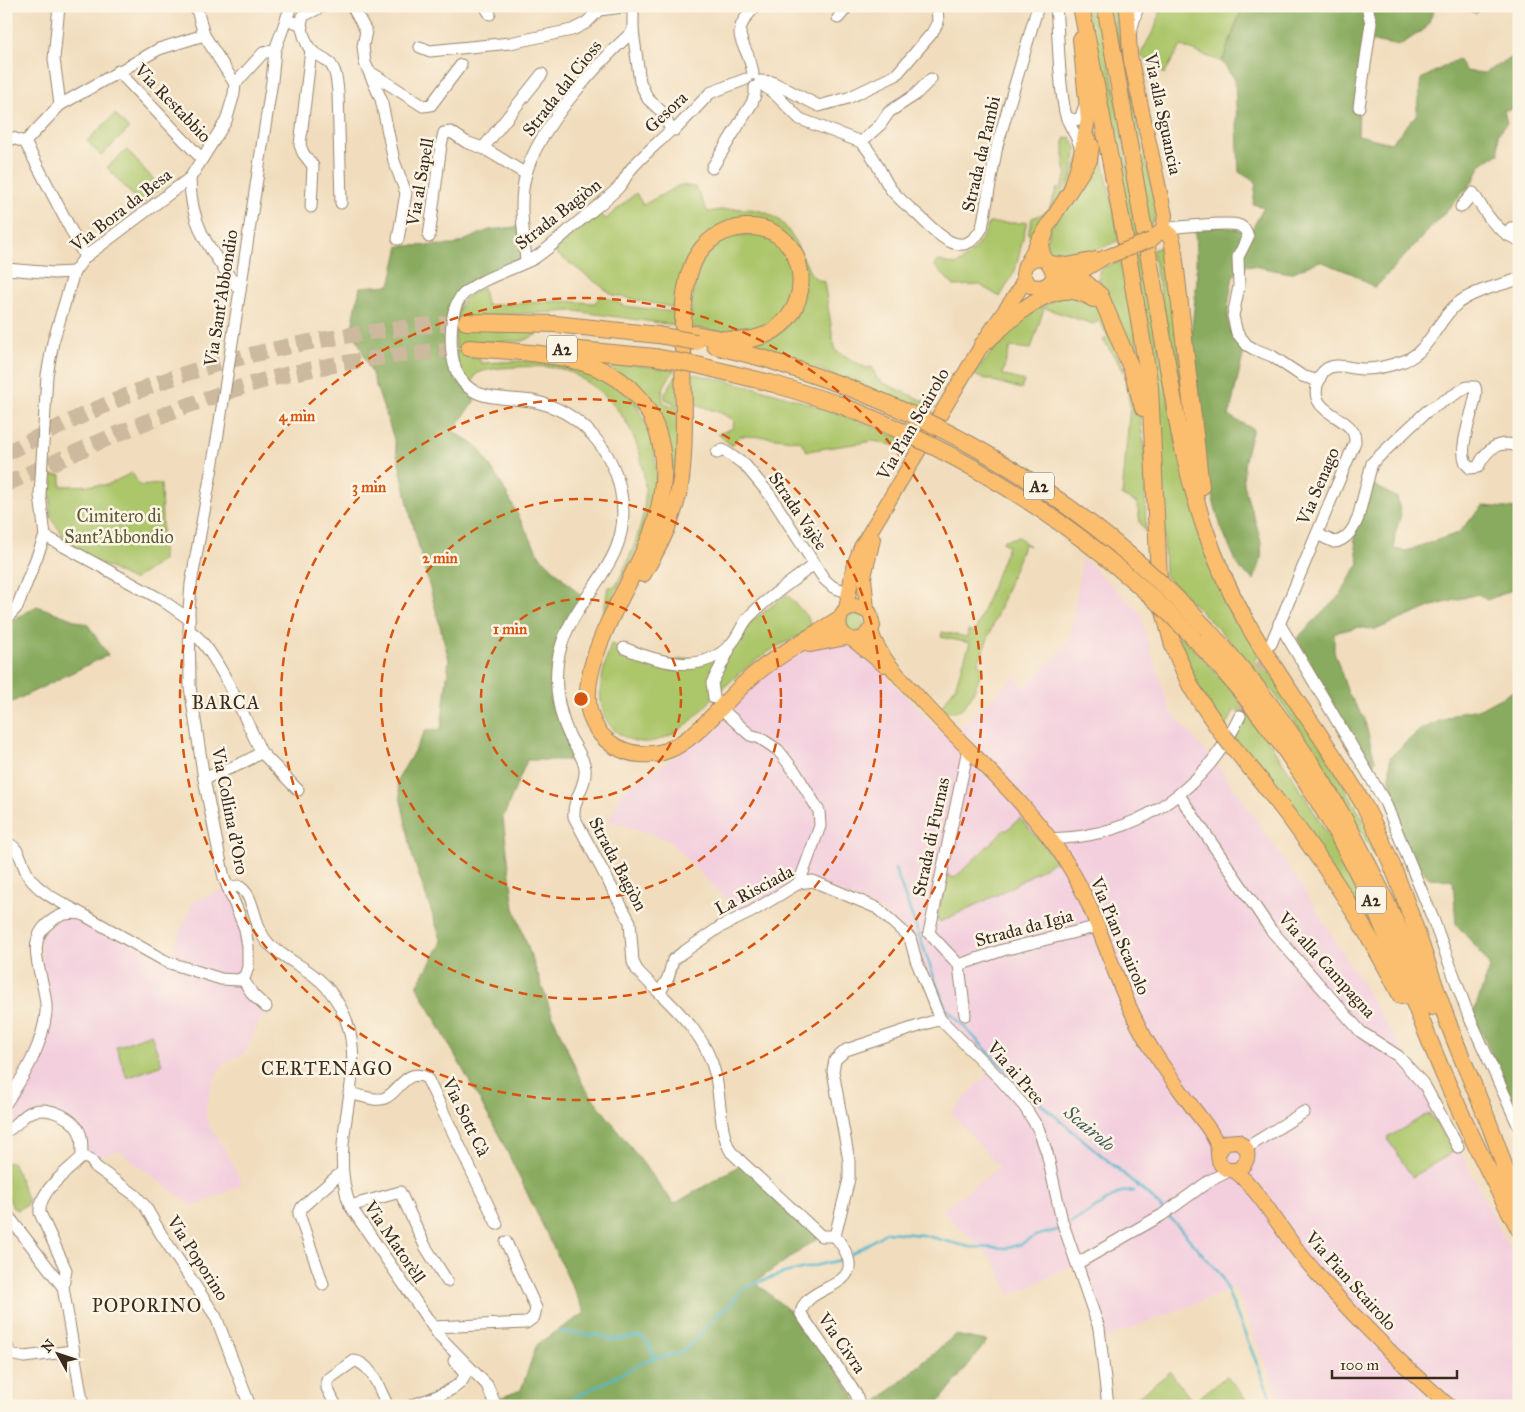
<svg xmlns="http://www.w3.org/2000/svg" width="1525" height="1412" viewBox="0 0 1525 1412" font-family="'IM FELL Great Primer',serif">
  <rect width="100%" height="100%" fill="#fcf5e5"/>
  <filter id="ink" filterUnits="userSpaceOnUse"><feTurbulence type="fractalNoise" baseFrequency=".02" numOctaves="2"/><feDisplacementMap in="SourceGraphic" scale="10" xChannelSelector="R" yChannelSelector="G"/><feConvolveMatrix kernelMatrix="1 2 1 2 8 2 1 2 1" color-interpolation-filters="sRGB"/></filter>
  <filter id="wash" filterUnits="userSpaceOnUse"><feTurbulence type="fractalNoise" baseFrequency=".0096" numOctaves="4" result="noise"/><feDisplacementMap in="SourceGraphic" scale="20" xChannelSelector="R" yChannelSelector="G"/><feGaussianBlur stdDeviation="1.12" result="paint"/><feColorMatrix in="noise" values="0 0 0 0 0 0 0 0 0 0 0 0 0 0 0 0 0 1.4 0 .05"/><feComposite in="paint" operator="in"/></filter>
  <g filter="url(#wash)">
    <rect width="100%" height="100%" fill="#f1ddbd"/>
    <!-- built -->
    <g fill="#f3cfde">
      <polygon points="1082,558 1141,613 1149,646 1170,710 1218,766 1294,874 1425,1086 1465,1160 1519,1267 1519,1406 1282,1406 1235,1288 1101,1340 1078,1263 1011,1295 993,1259 942,1211 999,1167 951,1113 991,1070 940,1019 910,937 877,908 813,881 742,916 668,840 609,820 623,791 679,754 757,681 791,657 815,646 838,642 860,649 943,734 947,728 952,733 968,721 1014,677 1025,687 1070,641"/>
      <polygon points="228,888 245,929 245,976 266,1007 245,1052 224,1064 217,1072 209,1094 206,1114 209,1126 230,1158 242,1184 194,1207 119,1151 90,1159 76,1125 46,1110 6,1131 6,1103 18,1085 46,1011 40,931 73,912 167,962 194,901"/>
    </g>
    <!-- green -->
    <g fill="#acc66b" stroke="#747844">
      <polygon points="1086,6 1100,6 1139,232 1130,236"/>
      <polygon points="1110,6 1119,6 1117,26 1156,207 1154,221 1148,228"/>
      <polygon points="1162,6 1231,6 1241,11 1222,62 1181,46 1164,74 1140,55 1155,28"/>
      <path d="M1092 108 1120 240C1101 247 1069 268 1050 255L1046 240 1090 132Z"/>
      <polygon points="115,114 129,129 101,156 87,141"/>
      <polygon points="1071,137 1077,151 1070,179 1034,240 1028,234 1032,218 1048,212 1057,188 1060,190 1067,174 1064,166 1064,142 1066,138"/>
      <polygon points="127,150 161,188 141,205 107,167"/>
      <path d="M680 185 695 187 708 212C731 208 763 204 782 223 792 233 798 248 804 260 811 273 809 276 824 282L835 350 866 368 872 367 876 377 881 382 935 406 930 415 794 359 740 344 786 327 798 255 746 223 686 269 675 308 613 295 553 251 597 211 606 219 636 193 643 205Z"/>
      <path d="M1027 221 1015 271 1000 297 980 285 954 286 934 265 939 261 956 265C972 256 983 240 989 223H1020Z"/>
      <polygon points="760,234 779,245 794,269 793,297 775,322 742,334 689,327 696,266 724,236"/>
      <polygon points="1161,247 1167,251 1193,459 1152,250"/>
      <path d="M1142 253 1177 447 1258 655 1256 661 1263 669 1265 666 1318 739 1374 839 1393 891C1353 814 1312 739 1257 672 1229 638 1196 607 1165 576L1161 434 1133 257Z"/>
      <polygon points="1124,260 1146,395 1099,279 1099,271 1104,267"/>
      <path d="M483 287 486 305 561 301 595 303 601 295 625 306 674 312V325L575 311 479 316 538 334 523 341 479 342 465 355 470 358H479L481 363 522 361 558 364 601 376 632 398 654 439 657 486 643 536 603 617 608 587H614L617 584C630 555 644 529 645 497 646 452 628 409 589 384 582 379 574 373 566 370 551 366 533 366 517 367 502 368 489 368 476 374L471 385C452 366 450 322 464 300 467 295 477 291 483 287Z"/>
      <polygon points="1066,294 1095,305 1102,315 1139,408 1145,454 1146,533 1140,522 1137,503 1122,496 1130,406 1124,371 1103,340 1108,337 1099,321 1093,324 1044,308 1031,349 1010,347 1003,372 1003,375 1024,381 1021,389 973,375 1008,332 1028,314"/>
      <path d="M612 362 675 370C668 380 658 390 664 403L674 406V403L665 399V393L678 373V456L668 515 667 448 610 365Z"/>
      <path d="M689 373C766 387 838 411 909 442L907 448 874 441 807 451 800 441 768 437 739 436 732 446 718 434 733 428 734 420 721 413 689 402Z"/>
      <polygon points="132,473 140,486 161,484 163,560 133,580 62,544 62,534 50,516 51,496 48,495 48,475 61,475 61,486 107,485"/>
      <path d="M1019 537 1029 546 1024 544 978 664 983 667C977 682 968 718 946 712L941 707 955 687 970 643 941 637 942 632 967 637 968 630 975 632 1008 545 1003 543 1004 540Z"/>
      <path d="M787 594 808 618 813 629C770 648 750 662 716 695V678L744 627Z"/>
      <circle cx="855" cy="623" r="9"/>
      <path d="M1174 627C1194 650 1216 671 1235 695 1291 769 1342 851 1378 936L1234 739 1243 718 1235 709 1225 729 1202 696Z"/>
      <path d="M611 644 632 654 660 663 724 653C721 665 717 692 710 701 690 726 653 756 621 735 613 730 606 722 603 712 596 689 605 665 611 644Z"/>
      <polygon points="1020,818 1057,860 1003,892 940,922 937,920 947,874 954,878 960,873 1004,830 1007,830"/>
      <polygon points="151,1034 162,1065 127,1078 116,1047"/>
      <polygon points="1429,1113 1455,1151 1412,1177 1387,1138"/>
      <polygon points="11,1162 14,1164 27,1199 27,1204 18,1210 13,1208 6,1192 6,1163"/>
      <polygon points="1170,1372 1193,1402 1227,1376 1251,1406 1127,1406"/>
    </g>
    <!-- forest -->
    <g fill="#89ab5f" stroke="#626a3e">
      <path d="M1231 6H1436L1426 28 1399 46 1368 40 1359 107 1358 135 1391 143 1416 115 1421 79 1458 59 1466 71 1484 73 1519 53V114L1514 109 1504 110 1507 123 1498 134 1499 154 1481 164 1473 182 1375 288 1353 274 1320 261 1291 273 1247 265 1233 276C1229 303 1220 331 1244 351L1229 416 1253 429C1248 445 1242 465 1244 483 1247 506 1265 536 1261 558 1260 566 1256 573 1254 580L1239 568 1221 527 1202 461 1190 346 1197 280 1195 230 1224 226 1250 233 1264 207 1253 204 1256 182 1239 172 1235 81 1222 62 1241 11Z"/>
      <polygon points="524,226 520,260 463,290 449,345 467,390 475,400 453,431 478,447 502,485 539,555 582,597 554,665 578,760 527,760 503,818 514,908 551,1012 583,1085 674,1204 742,1164 821,1236 755,1282 793,1314 803,1317 860,1406 496,1406 495,1400 521,1390 537,1344 585,1313 501,1139 417,986 442,942 413,858 397,781 426,730 441,729 449,660 411,517 394,439 372,374 352,327 360,287 390,285 399,246 454,245 489,230"/>
      <polygon points="1369,482 1397,498 1401,514 1395,534 1394,549 1406,551 1458,533 1483,506 1519,509 1519,587 1487,600 1478,594 1433,606 1375,630 1359,627 1334,633 1334,651 1348,693 1364,718 1375,761 1372,767 1367,766 1297,638 1340,595 1359,563 1354,537 1359,525"/>
      <polygon points="37,606 88,625 108,655 6,705 6,624"/>
      <polygon points="1519,688 1519,1113 1473,1014 1490,967 1479,950 1456,924 1453,880 1429,878 1413,858 1390,807 1390,757 1420,730 1460,712 1480,709"/>
      <polygon points="955,1335 987,1341 936,1406 872,1406"/>
    </g>
    <g fill="none" stroke-linecap="round" stroke-linejoin="round">
      <!-- stream -->
      <g stroke="#4eb7cb" stroke-width="2.5">
        <polyline points="895,869 945,1007 1029,1094 1152,1198 1163,1210"/>
        <polyline points="1167,1214 1221,1275 1274,1406"/>
        <polyline points="1070,1224 1121,1192 1134,1191"/>
        <polyline points="852,1254 887,1232 923,1235 969,1247 1007,1248 1021,1244 1035,1236 1061,1229"/>
        <polyline points="561,1332 604,1336 611,1340 640,1336 649,1344 654,1358"/>
        <polyline points="565,1406 570,1400 648,1360 680,1353 693,1342 719,1313 731,1304 743,1288 784,1273 844,1259"/>
      </g>
    </g>
  </g>
  <g filter="url(#ink)">
    <g fill="none" stroke-linecap="round" stroke-linejoin="round">
      <!-- minor-tunnel -->
      <polyline stroke="#cdb99d" stroke-width="11" stroke-dasharray="11 5.5" stroke-linecap="butt" points="1240,716 1268,651"/>
      <!-- highway-tunnel -->
      <g stroke="#cdb99d" stroke-width="16" stroke-dasharray="16 8" stroke-linecap="butt">
        <path d="M6 453C56 428 106 403 158 383 258 347 361 330 466 322"/>
        <path d="M6 484C84 449 163 411 245 386 317 364 391 355 466 348"/>
      </g>
      <defs>
        <g id="minor">
          <polyline points="59,6 54,59 60,105"/>
          <polyline points="196,6 204,35 235,84"/>
          <polyline points="352,6 366,31 363,46 365,63 381,99 394,161 406,193 398,239"/>
          <polyline points="485,6 490,14"/>
          <polyline points="633,6 633,31 640,82 648,99 663,113 671,130"/>
          <path d="M1056 6C1059 41 1058 78 1065 112 1068 127 1080 137 1081 152"/>
          <polyline points="1478,7 1479,6"/>
          <polyline points="838,18 848,6"/>
          <polyline points="294,22 301,24 303,16 323,6"/>
          <path d="M301 24C303 32 305 44 311 50 318 57 329 58 333 68 337 75 337 84 338 92L341 203"/>
          <polyline points="1131,31 1138,6"/>
          <polyline points="420,47 430,51 510,43 572,30 586,23 599,10 630,6"/>
          <polyline points="311,50 300,145 303,153 313,166 311,207"/>
          <polyline points="118,71 202,159"/>
          <polyline points="370,72 423,106 431,105 461,65"/>
          <path d="M753 74C749 41 724 37 756 6"/>
          <path d="M746 79 710 93 675 130H671C658 143 643 155 631 169 626 175 624 182 618 188 605 201 590 212 576 224 562 236 549 249 533 259 512 270 474 280 460 298 449 313 449 353 456 370 470 404 503 396 532 401 580 410 616 451 622 500 631 565 575 593 560 650 553 677 557 709 569 735 574 746 584 757 585 769 587 786 572 799 574 817L630 922 633 962 637 970C666 1002 704 1028 715 1073 721 1097 719 1132 731 1152L821 1236H835"/>
          <polyline points="760,81 772,82 819,106 848,98 896,75 932,33 938,22 937,6"/>
          <path d="M760 83 775 94 800 119 861 142C875 155 880 173 890 188 897 198 909 207 918 215 937 233 962 263 982 228L997 146 1038 6"/>
          <polyline points="1359,107 1371,23 1367,6"/>
          <polyline points="1067,117 1073,120 1080,119 1085,105"/>
          <polyline points="6,136 25,142 85,257"/>
          <polyline points="25,142 60,105 159,49 204,35"/>
          <polyline points="861,142 880,125 889,112 915,95 931,79"/>
          <polyline points="483,148 542,74"/>
          <polyline points="712,168 752,103 755,95 755,87"/>
          <path d="M190 178C190 228 212 252 240 291"/>
          <path d="M1461 207 1473 193C1486 214 1495 231 1519 240"/>
          <path d="M1163 229C1173 227 1228 222 1238 225 1244 227 1247 231 1248 237L1238 257 1239 286 1233 316 1237 333 1247 345 1254 349 1272 356 1302 376 1319 381"/>
          <polyline points="1507,235 1511,228 1519,227"/>
          <polyline points="429,237 441,145 444,133 451,132 466,142 485,149 526,174"/>
          <path d="M526 262C524 234 518 201 526 174 538 128 598 63 633 31"/>
          <polyline points="6,269 54,273 74,272"/>
          <polyline points="717,453 723,450 745,465 770,495 824,579 833,587 850,593"/>
          <path d="M1317 534 1334 542C1346 541 1354 528 1358 518L1372 463 1427 411 1467 387H1475C1481 400 1451 453 1470 468L1478 467C1487 448 1499 439 1519 447"/>
          <polyline points="45,536 40,495 47,375 53,342 74,272 85,257 190,178 226,121 234,94 235,84 263,53 275,50"/>
          <polyline points="45,536 162,600 189,619"/>
          <polyline points="6,619 17,607 45,536"/>
          <polyline points="1279,623 1385,802 1433,919 1468,1014 1519,1127"/>
          <path d="M189 631C213 641 248 725 261 752"/>
          <path d="M1271 644 1355 442C1357 412 1296 417 1323 372 1334 360 1352 370 1366 369 1379 369 1392 365 1404 361 1430 351 1437 320 1458 303 1475 290 1499 286 1519 279"/>
          <path d="M624 648C658 662 702 676 731 644 738 637 741 626 748 618 766 598 792 582 813 565"/>
          <polyline points="714,698 712,683 729,650"/>
          <polyline points="726,713 750,735 760,738 778,750 796,773 819,811 820,826 799,883"/>
          <path d="M204 779C223 770 246 764 261 752L298 790"/>
          <polyline points="1179,795 1271,930 1361,1032 1398,1056 1425,1086 1458,1147"/>
          <path d="M1050 839C1062 838 1076 838 1088 835 1156 823 1211 778 1240 716"/>
          <path d="M6 843C21 846 22 867 29 877 41 894 63 903 80 913"/>
          <path d="M228 888 238 886C256 894 252 927 269 944 287 961 313 970 329 990 384 1058 322 1130 350 1206L440 1337 487 1385 496 1406"/>
          <polyline points="929,933 968,749"/>
          <polyline points="929,933 959,965 965,1015"/>
          <polyline points="910,938 916,960 940,1019 1001,1080 1024,1106 1038,1128 1047,1153 1062,1221 1099,1328 1108,1406"/>
          <polyline points="959,965 1003,950 1099,926"/>
          <polyline points="242,978 253,995 266,1007"/>
          <polyline points="660,992 668,978 673,960 682,953 720,927 751,912 799,883 813,881 877,908 910,938"/>
          <path d="M349 1093C359 1095 376 1102 385 1098 400 1091 406 1067 427 1078L497 1224"/>
          <path d="M6 1103C24 1076 43 1045 46 1012 49 983 20 944 50 922 60 914 69 912 82 914L167 962 221 979 239 980 245 976 248 967V947L245 929 224 878 204 779 190 687 189 611 191 584 218 434 272 81 275 50 291 6"/>
          <path d="M6 1131C17 1127 21 1116 31 1112 48 1105 77 1118 81 1137 82 1143 82 1151 82 1157 67 1172 38 1191 40 1213L66 1270 63 1287"/>
          <polyline points="1246,1148 1304,1112"/>
          <polyline points="82,1157 90,1159 96,1167 135,1195 145,1206 161,1234 216,1317 250,1406"/>
          <polyline points="350,1206 400,1192 425,1246 447,1281"/>
          <polyline points="6,1213 63,1287 83,1406"/>
          <polyline points="835,1236 849,1179 849,1161 833,1071 835,1060 846,1050 940,1019"/>
          <path d="M835 1236C880 1292 804 1280 801 1314L856 1394 860 1406"/>
          <polyline points="1078,1263 1162,1215 1209,1181 1231,1170"/>
          <polyline points="323,1284 299,1214 302,1207 342,1172"/>
          <polyline points="433,1327 526,1323 534,1317 536,1308 506,1242"/>
          <polyline points="6,1344 10,1354 24,1357 73,1351"/>
          <path d="M336 1406 327 1388V1380L354 1361C372 1363 380 1392 388 1406"/>
          <path d="M411 1406C425 1400 463 1390 465 1374L454 1361"/>
        </g>
        <g id="major">
          <path d="M1126 6C1130 25 1128 42 1131 61L1165 215 1163 229 1151 240"/>
          <polyline points="1071,189 1080,158 1088,120 1080,39"/>
          <path d="M1045 259 1035 258 1025 265 1023 274 1030 286 1042 287C1061 278 1051 269 1045 258 1040 250 1042 241 1046 234"/>
          <polyline points="1028,261 1038,241 1090,160 1092,146 1086,136"/>
          <polyline points="1050,263 1067,265 1096,259"/>
          <polyline points="1061,279 1084,270 1105,257"/>
          <polyline points="846,609 853,568 861,547 986,338 1019,290 1024,279"/>
          <polyline points="867,610 864,577 873,539"/>
          <path d="M871 631C879 658 902 679 921 700 969 753 1026 800 1065 860 1098 911 1110 970 1137 1023 1152 1053 1173 1080 1193 1108 1201 1119 1211 1129 1216 1142 1219 1148 1217 1155 1219 1161 1227 1180 1254 1167 1246 1148L1238 1141 1226 1142 1219 1152"/>
          <polyline points="853,640 863,638 873,626 870,613 856,606 843,612 839,619 840,629 846,637 853,640 884,665"/>
          <path d="M1234 1170C1261 1192 1280 1229 1302 1256 1347 1311 1396 1359 1449 1406"/>
        </g>
        <g id="highway">
          <polyline points="1081,6 1125,238 1150,386 1159,579 1165,615 1173,646 1191,687 1223,735"/>
          <path d="M1105 6 1179 431C1193 498 1212 562 1246 621 1282 686 1330 744 1366 809 1402 877 1422 953 1449 1025 1468 1076 1493 1126 1508 1179"/>
          <polyline points="1163,229 1171,237 1173,244 1201,487"/>
          <polyline points="1064,277 1086,283 1100,295 1132,370 1143,408"/>
          <polyline points="466,322 555,324 658,335"/>
          <path d="M982 345C1011 321 1053 271 1093 299"/>
          <polyline points="715,346 766,359 842,385"/>
          <path d="M469 348C506 351 545 352 581 362 663 386 678 462 651 535 634 577 607 617 594 660 589 676 586 694 589 710 598 749 641 765 675 747 706 730 728 696 755 674 780 653 812 637 839 619"/>
          <polyline points="558,348 655,357"/>
          <polyline points="697,365 774,384 835,403"/>
          <path d="M643 574C661 543 676 515 681 479 686 436 683 391 683 347 683 319 682 287 694 261 704 241 722 229 745 227 814 223 822 326 751 339 732 342 714 338 695 334"/>
          <path d="M1207 629C1315 746 1373 862 1432 1007"/>
          <path d="M1193 637C1258 706 1313 783 1355 868 1389 934 1414 1005 1443 1073 1466 1126 1491 1178 1519 1229"/>
          <polyline points="810,644 846,637"/>
          <path d="M1232 746C1298 823 1355 904 1401 996"/>
          <polyline points="1504,1169 1519,1199"/>
        </g>
      </defs>
      <!-- minor casing -->
      <use href="#minor" stroke="#96846e" stroke-width="13"/>
      <!-- major casing -->
      <use href="#major" stroke="#96846e" stroke-width="16"/>
      <!-- highway casing -->
      <use href="#highway" stroke="#96846e" stroke-width="18"/>
      <!-- minor -->
      <use href="#minor" stroke="#fff" stroke-width="11"/>
      <!-- major -->
      <use href="#major" stroke="#fbbe6e" stroke-width="14"/>
      <!-- highway -->
      <use href="#highway" stroke="#fbbe6e" stroke-width="16"/>
      <defs>
        <polyline id="major-bridge" points="1109,256 1151,240"/>
        <g id="highway-bridge">
          <polyline points="658,335 696,342"/>
          <polyline points="655,357 697,365"/>
          <path d="M842 385C981 438 1105 521 1207 629"/>
          <path d="M835 403C971 455 1091 532 1193 637"/>
          <polyline points="1223,735 1232,746"/>
        </g>
      </defs>
      <!-- major-bridge casing -->
      <use href="#major-bridge" stroke="#96846e" stroke-width="16" stroke-linecap="butt"/>
      <!-- highway-bridge casing -->
      <use href="#highway-bridge" stroke="#96846e" stroke-width="18" stroke-linecap="butt"/>
      <!-- major-bridge -->
      <use href="#major-bridge" stroke="#fbbe6e" stroke-width="14"/>
      <!-- highway-bridge -->
      <use href="#highway-bridge" stroke="#fbbe6e" stroke-width="16"/>
    </g>
  </g>
  <!-- distance rings -->
  <g fill="none" stroke="#d7540e" stroke-width="2.5" stroke-dasharray="9 6">
    <circle cx="581" cy="699" r="100"/>
    <circle cx="581" cy="699" r="200"/>
    <circle cx="581" cy="699" r="300"/>
    <circle cx="581" cy="699" r="401"/>
  </g>
  <g text-anchor="middle" stroke-width="5" stroke-linejoin="round" paint-order="stroke">
    <!-- shield labels -->
    <g fill="#fcf5e5" stroke="#75675a" stroke-width="1">
      <rect x="547" y="335.5" width="30" height="27" rx="4"/>
      <rect x="1024" y="472.5" width="30" height="27" rx="4"/>
      <rect x="1356" y="886.5" width="30" height="27" rx="4"/>
    </g>
    <g font-size="16" font-weight="bold" fill="#3b2a1e">
      <text x="562" y="355">A2</text>
      <text x="1039" y="492">A2</text>
      <text x="1371" y="906">A2</text>
    </g>
    <!-- street labels -->
    <g font-size="18" fill="#3b2a1e" stroke="#fcf5e5">
      <text transform="translate(562 88) rotate(-52)" y="6">Strada dal Cioss</text>
      <text transform="translate(173 103) rotate(46)" y="6">Via Restabbio</text>
      <text transform="translate(666 112) rotate(-43)" y="6">Gesora</text>
      <text transform="translate(1163 114) rotate(78)" y="6">Via alla Sguancia</text>
      <text transform="translate(981 154) rotate(-77)" y="6">Strada da Pambi</text>
      <text transform="translate(420 182) rotate(-80)" y="6">Via al Sapell</text>
      <text transform="translate(121 210) rotate(-38)" y="6">Via Bora da Besa</text>
      <text transform="translate(558 214) rotate(-38)" y="6">Strada Bagiòn</text>
      <text transform="translate(221 298) rotate(-81)" y="6">Via Sant'Abbondio</text>
      <text transform="translate(913 424) rotate(-60)" y="6">Via Pian Scairolo</text>
      <text transform="translate(1318 486) rotate(-67)" y="6">Via Senago</text>
      <text transform="translate(798 511) rotate(56)" y="6">Strada Vajèe</text>
      <text transform="translate(230 811) rotate(79)" y="6">Via Collina d'Oro</text>
      <text transform="translate(931 837) rotate(-78)" y="6">Strada di Furnas</text>
      <text transform="translate(618 864) rotate(62)" y="6">Strada Bagiòn</text>
      <text transform="translate(754 890) rotate(-28)" y="6">La Risciada</text>
      <text transform="translate(1024 928) rotate(-15)" y="6">Strada da Igia</text>
      <text transform="translate(1120 936) rotate(67)" y="6">Via Pian Scairolo</text>
      <text transform="translate(1327 965) rotate(48)" y="6">Via alla Campagna</text>
      <text transform="translate(1016 1073) rotate(49)" y="6">Via ai Pree</text>
      <text transform="translate(466 1117) rotate(64)" y="6">Via Sott Cà</text>
      <text transform="translate(395 1242) rotate(56)" y="6">Via Matorèll</text>
      <text transform="translate(198 1258) rotate(57)" y="6">Via Poporino</text>
      <text transform="translate(1351 1281) rotate(48)" y="6">Via Pian Scairolo</text>
      <text transform="translate(842 1343) rotate(55)" y="6">Via Civra</text>
    </g>
    <!-- park labels -->
    <g font-size="18" fill="#5d5935" stroke="#fcf5e5">
      <text x="119" y="522">Cimitero di<tspan x="119" dy="21">Sant'Abbondio</tspan></text>
    </g>
    <!-- neighbourhood labels -->
    <g font-size="19" letter-spacing="1" fill="#3b2a1e" stroke="#fcf5e5">
      <text x="226" y="709">BARCA</text>
      <text x="327" y="1075">CERTENAGO</text>
      <text x="147" y="1312">POPORINO</text>
    </g>
    <!-- water labels -->
    <g font-size="19" font-style="italic" fill="#425b5b" stroke="#fcf5e5">
      <text transform="translate(1090 1128) rotate(40)" y="7">Scairolo</text>
    </g>
  </g>
  <circle cx="581" cy="699" r="8" fill="#d7540e" stroke="#fcf5e5" stroke-width="2.5"/>
  <g font-size="15" text-anchor="middle" font-weight="bold" fill="#d7540e" stroke="#fcf5e5" stroke-width="5" stroke-linejoin="round" paint-order="stroke">
    <text x="297" y="421">4 min</text>
    <text x="369" y="492">3 min</text>
    <text x="440" y="563">2 min</text>
    <text x="510" y="634">1 min</text>
  </g>
  <!-- margin -->
  <rect width="1525" height="1412" fill="none" stroke="#fcf5e5" stroke-width="25"/>
  <!-- north arrow -->
  <g transform="translate(58 1354) rotate(310)" stroke="#fcf5e5" stroke-width="4" paint-order="stroke">
  <path d="M0-4L9 19L0 12L-9 19Z" fill="#3b2a1e"/>
  <text y="-8" font-size="14" font-weight="bold" text-anchor="middle" fill="#3b2a1e">N</text>
  </g>
  <!-- scale -->
  <path d="M1332 1370v8h125v-8" fill="none" stroke="#3b2a1e" stroke-width="2.5"/>
  <text x="1340" y="1370" font-size="15" fill="#3b2a1e" stroke="#fcf5e5" stroke-width="4" paint-order="stroke">100 m</text>
</svg>
